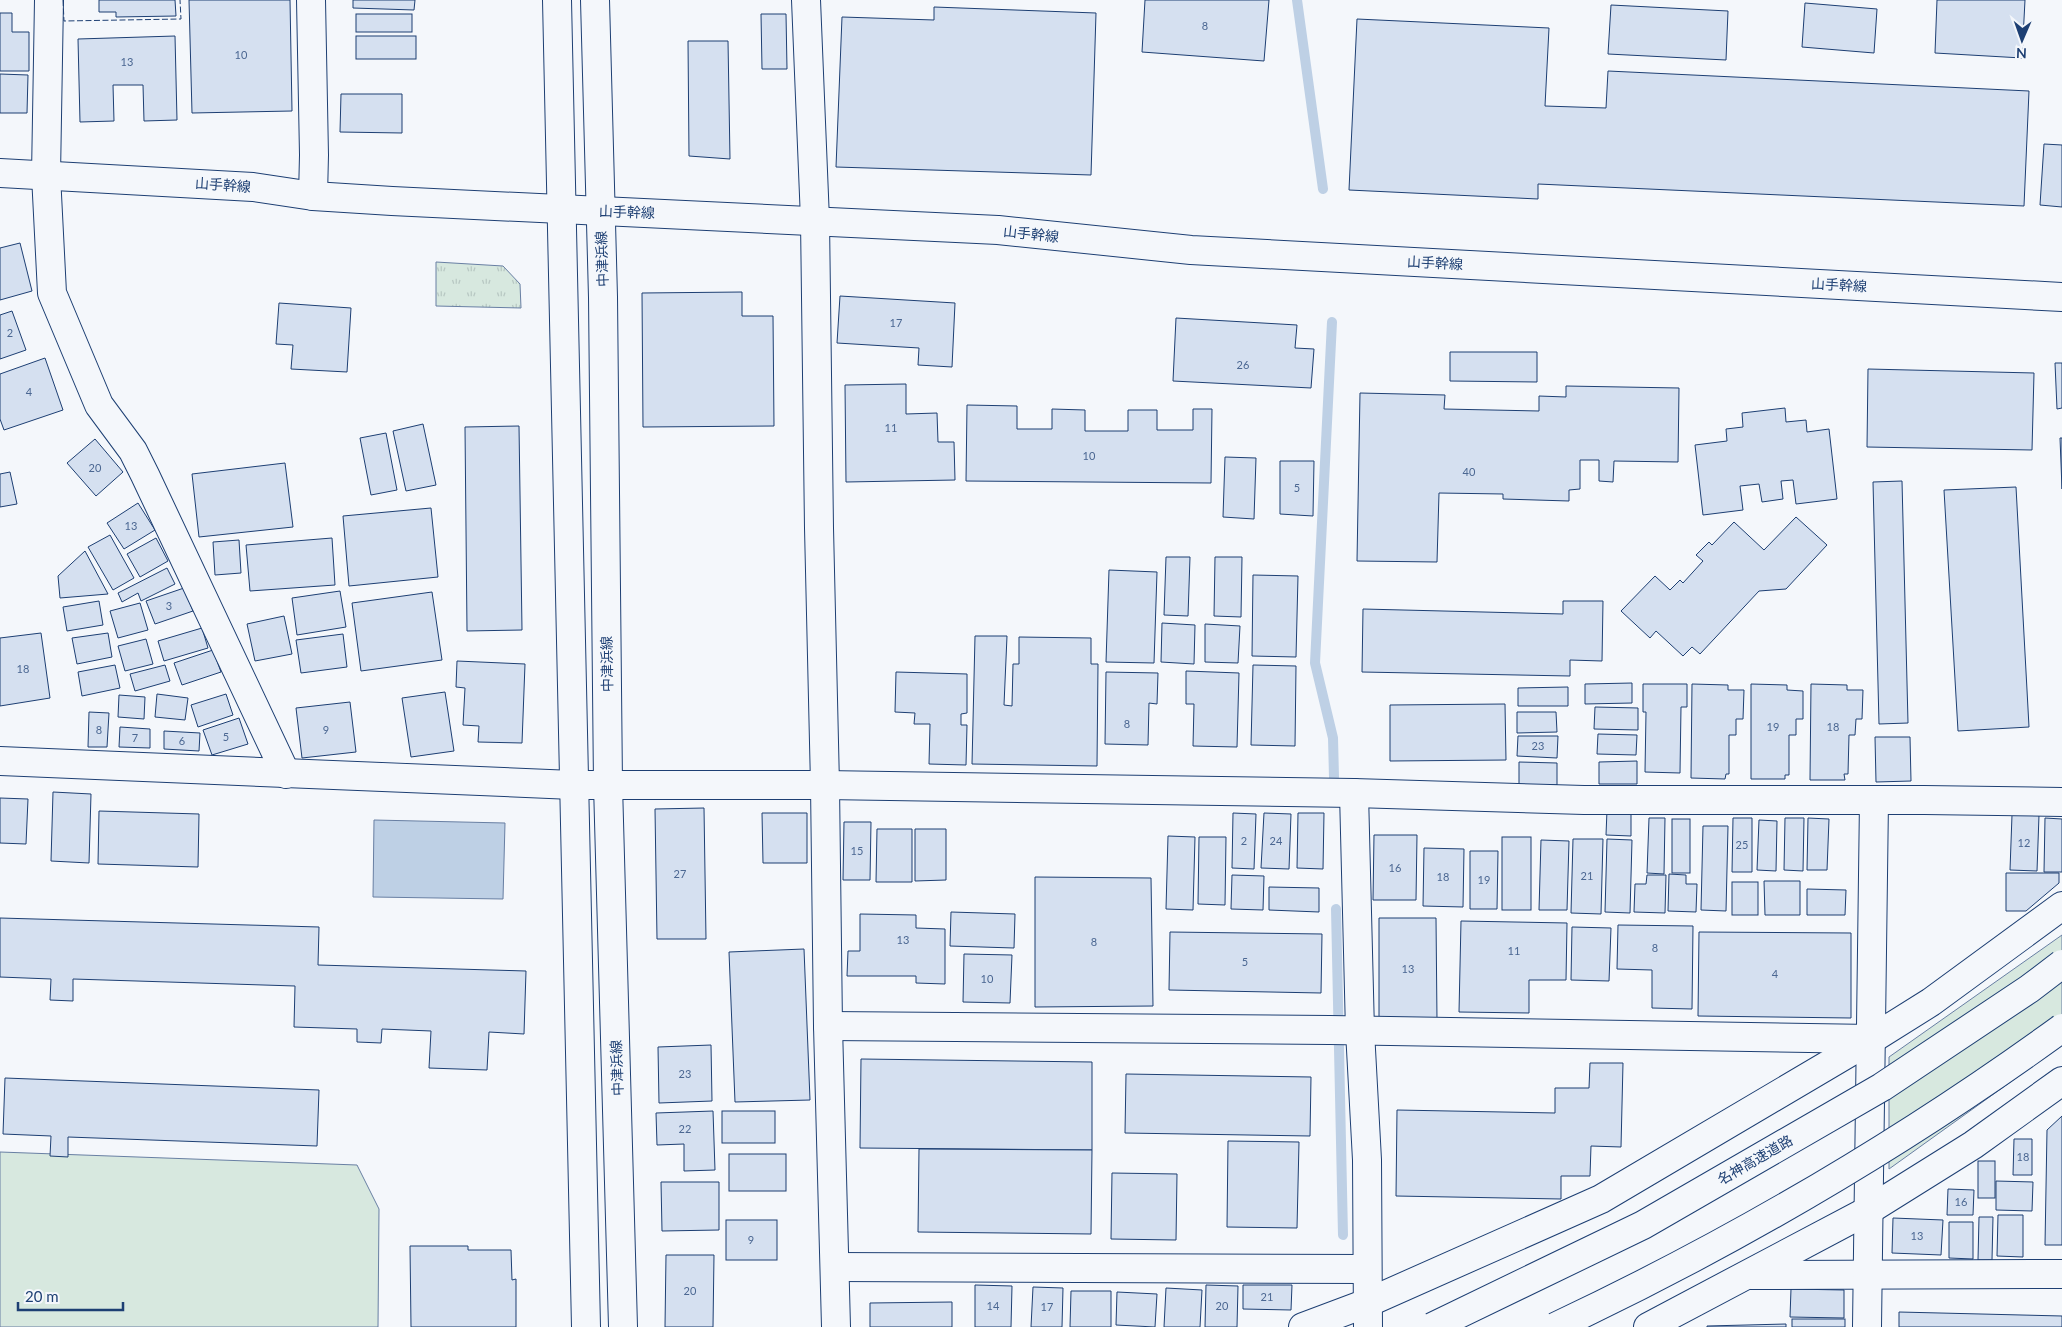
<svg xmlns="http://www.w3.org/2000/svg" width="2062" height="1327" viewBox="0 0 2062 1327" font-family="Lato,'Noto Sans JP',sans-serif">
  <defs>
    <pattern id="grass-tufts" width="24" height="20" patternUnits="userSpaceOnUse" patternTransform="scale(1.25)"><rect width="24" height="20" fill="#d7e8df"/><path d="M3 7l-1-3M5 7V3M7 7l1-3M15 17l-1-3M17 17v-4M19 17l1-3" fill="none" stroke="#b8c8c3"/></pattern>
  </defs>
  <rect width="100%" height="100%" fill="#f4f7fb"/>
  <!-- grass -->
  <polygon fill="url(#grass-tufts)" stroke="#687fa3" points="436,262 503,266 520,284 521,308 436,306"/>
  <!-- green -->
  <g fill="#d7e8df" stroke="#687fa3">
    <polygon points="2062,935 2062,1045 1889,1169 1889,1057"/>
    <polygon points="0,1152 357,1165 379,1209 378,1327 0,1327"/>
  </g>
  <!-- water -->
  <polygon fill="#bed0e5" stroke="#687fa3" points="374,820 505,823 503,899 373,897"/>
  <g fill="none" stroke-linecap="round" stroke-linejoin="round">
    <!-- stream -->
    <g stroke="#bed0e5" stroke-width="10">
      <polyline points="1297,0 1323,189"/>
      <polyline points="1332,322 1315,663 1333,738 1334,777"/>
      <polyline points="1336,909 1343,1235"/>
    </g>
  </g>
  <!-- building -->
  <g fill="#d5e0f0" stroke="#1d3f73">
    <polygon points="99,0 175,0 176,16 116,17 116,12 99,12"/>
    <polygon points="189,0 290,0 292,111 192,113"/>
    <polygon points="353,0 415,0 414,10 353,8"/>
    <polygon points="1145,0 1269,0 1264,61 1142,52"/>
    <polygon points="1937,0 2025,0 2022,58 1935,53"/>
    <polygon points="1805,3 1877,9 1874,53 1802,47"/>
    <polygon points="1611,5 1728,11 1726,60 1608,54"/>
    <polygon points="934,7 1096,13 1091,175 836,167 842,17 934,20"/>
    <polygon points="0,13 12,13 12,32 29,32 29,71 0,71"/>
    <rect x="356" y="14" width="56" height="18"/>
    <polygon points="761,14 786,14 787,69 762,69"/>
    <polygon points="1357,19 1549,28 1545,106 1606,108 1608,71 2029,91 2024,206 1538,184 1538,199 1349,190"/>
    <polygon points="175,36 177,120 144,121 143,85 113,85 114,121 80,122 78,39"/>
    <rect x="356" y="36" width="60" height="23"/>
    <polygon points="688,41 728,41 730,159 689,156"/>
    <polygon points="0,74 28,75 27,113 0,113"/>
    <polygon points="341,94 402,94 402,133 340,132"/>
    <polygon points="2044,144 2062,145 2062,207 2040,205"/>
    <polygon points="20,243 32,291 0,300 0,248"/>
    <polygon points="742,292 742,316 773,316 774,426 643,427 642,293"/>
    <polygon points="840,296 955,303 952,367 918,365 919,348 837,343"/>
    <polygon points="279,303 351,308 347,372 291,369 293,345 276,344"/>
    <polygon points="12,311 26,350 0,359 0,315"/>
    <polygon points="1176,318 1297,325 1295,348 1314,349 1311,388 1173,381"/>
    <polygon points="1450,352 1537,352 1537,382 1450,381"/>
    <polygon points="45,358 63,410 4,430 0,419 0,374"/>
    <polygon points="2055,363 2062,363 2062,408 2057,409"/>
    <polygon points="1868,369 2034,373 2032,450 1867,447"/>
    <polygon points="906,384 906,414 937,413 938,442 954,442 955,480 846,482 845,385"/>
    <polygon points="1566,386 1679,388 1678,462 1614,461 1613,482 1599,481 1599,460 1580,460 1580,489 1569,490 1569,501 1503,499 1503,494 1439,493 1437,562 1357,561 1360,393 1445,395 1444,409 1539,411 1539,396 1566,397"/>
    <polygon points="967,405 1017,406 1017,429 1052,429 1052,409 1085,410 1085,431 1128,431 1128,410 1157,410 1157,430 1193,430 1193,409 1212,409 1211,483 966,481"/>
    <polygon points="1785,408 1786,422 1806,420 1807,432 1829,429 1837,499 1796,504 1793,480 1781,481 1783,499 1762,502 1759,484 1740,486 1743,510 1703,515 1695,445 1727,441 1726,429 1743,427 1742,413"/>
    <polygon points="423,424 436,485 406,491 393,431"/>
    <polygon points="519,426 522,630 467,631 465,427"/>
    <polygon points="386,433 397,490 371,495 360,438"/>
    <polygon points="2060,438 2062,438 2062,489"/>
    <polygon points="95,439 123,472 96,496 67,463"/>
    <polygon points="1225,457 1256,458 1254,519 1223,517"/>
    <polygon points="1280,461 1314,461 1313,516 1280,514"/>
    <polygon points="285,463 293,527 199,537 192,474"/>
    <polygon points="10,472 17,504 0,507 0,474"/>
    <polygon points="1902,481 1908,723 1879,724 1873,482"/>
    <polygon points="2016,487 2029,727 1958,731 1944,490"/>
    <polygon points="138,503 155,530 124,549 107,523"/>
    <polygon points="431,508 438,577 349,586 343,516"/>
    <polygon points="1796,517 1827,545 1786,589 1759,591 1700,654 1692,647 1683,656 1656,631 1650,638 1621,611 1655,576 1670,590 1680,580 1683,583 1703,561 1696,555 1709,542 1712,545 1734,522 1764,550"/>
    <polygon points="110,535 134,578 113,590 88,547"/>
    <polygon points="156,538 168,561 140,577 127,554"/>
    <polygon points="332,538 335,585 250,591 246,545"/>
    <polygon points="239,540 241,573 215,575 213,542"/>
    <polygon points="85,551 108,594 60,598 58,576"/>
    <polygon points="1166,557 1190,557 1188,616 1164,615"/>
    <polygon points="1215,557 1242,557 1241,617 1214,616"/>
    <polygon points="167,568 175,584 141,601 138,593 122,602 118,593"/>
    <polygon points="1109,570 1157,572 1154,663 1106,662"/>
    <polygon points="1253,575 1298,576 1296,657 1252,656"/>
    <polygon points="184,588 193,611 155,624 146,601"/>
    <polygon points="340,591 346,627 297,635 292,598"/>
    <polygon points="432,592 442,660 361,671 352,603"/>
    <polygon points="99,601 103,625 67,631 63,607"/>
    <polygon points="1563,601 1603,601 1602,661 1570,660 1570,676 1362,672 1363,609 1563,614"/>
    <polygon points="140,603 148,630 118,638 110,611"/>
    <polygon points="284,616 292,654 255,661 247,624"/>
    <polygon points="1162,623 1195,625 1194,664 1161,662"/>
    <polygon points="1205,624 1240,626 1238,663 1205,662"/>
    <polygon points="202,628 208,648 164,661 158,641"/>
    <polygon points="41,633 50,698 0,706 0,638"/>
    <polygon points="108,633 112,657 77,664 72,638"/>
    <polygon points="343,634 347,667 301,673 296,640"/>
    <polygon points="975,636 1007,636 1004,705 1012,706 1013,664 1019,664 1019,637 1091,638 1091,664 1098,664 1097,766 972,764"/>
    <polygon points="146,639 153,664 125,671 118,646"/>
    <polygon points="213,650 221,672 182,685 174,663"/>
    <polygon points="457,661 525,664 522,743 478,742 479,726 463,725 465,688 456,687"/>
    <polygon points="115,665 120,688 82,696 78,672"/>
    <polygon points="165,665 170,681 135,691 130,674"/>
    <polygon points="1253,665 1296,666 1295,746 1251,745"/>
    <polygon points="1186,671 1239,673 1237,747 1193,746 1194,704 1186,704"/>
    <polygon points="896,672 967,674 967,713 961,714 961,725 967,725 966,765 929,764 930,724 914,724 915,713 895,712"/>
    <polygon points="1106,672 1158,673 1157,704 1149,703 1148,745 1105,744"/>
    <polygon points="1632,683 1632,703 1585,704 1585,684"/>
    <polygon points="1643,684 1687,684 1687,707 1681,707 1680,773 1645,772 1646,712 1643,712"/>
    <polygon points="1692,684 1728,685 1728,690 1744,690 1743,719 1736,719 1736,735 1729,735 1729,774 1726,774 1725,779 1691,778"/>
    <polygon points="1751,684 1787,685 1787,690 1803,691 1803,719 1796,719 1796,735 1789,735 1789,775 1785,775 1785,779 1751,779"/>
    <polygon points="1811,684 1847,685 1847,690 1863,690 1862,719 1856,719 1855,735 1849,735 1848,774 1844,774 1845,780 1810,780"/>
    <polygon points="1568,687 1568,706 1518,706 1518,688"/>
    <polygon points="445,692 454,751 411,757 402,698"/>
    <polygon points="157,694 188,698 185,720 155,717"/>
    <polygon points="226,694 233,715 198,727 191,705"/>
    <polygon points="119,695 145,697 144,719 118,717"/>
    <polygon points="350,702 356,752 302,758 296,708"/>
    <polygon points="1505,704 1506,760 1390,761 1390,705"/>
    <polygon points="1595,707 1638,708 1638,730 1594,729"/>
    <polygon points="89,712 109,713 107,747 88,747"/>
    <polygon points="1517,712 1556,712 1557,732 1517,733"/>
    <polygon points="239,718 248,744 212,755 203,730"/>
    <polygon points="120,727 150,729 150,748 119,747"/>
    <polygon points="164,731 200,733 199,751 164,749"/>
    <polygon points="1598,734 1637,735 1636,755 1597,754"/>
    <polygon points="1518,736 1558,736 1557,758 1517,756"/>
    <polygon points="1875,737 1910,737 1911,781 1876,782"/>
    <polygon points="1637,761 1637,784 1599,784 1599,762"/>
    <polygon points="1519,762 1557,763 1557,785 1519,785"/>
    <polygon points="53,792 91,794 89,863 51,861"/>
    <polygon points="0,798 28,799 26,844 0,843"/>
    <polygon points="704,808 706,939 657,939 655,809"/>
    <polygon points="1607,810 1631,811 1631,836 1606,835"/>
    <polygon points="99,811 199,814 198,867 98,864"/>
    <polygon points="762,813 807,813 807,863 763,863"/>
    <polygon points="1233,813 1256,814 1254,869 1232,868"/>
    <polygon points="1264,813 1291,814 1289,869 1261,868"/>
    <polygon points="1298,813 1324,813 1323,869 1297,868"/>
    <polygon points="2012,815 2039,815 2037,871 2010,870"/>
    <polygon points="1649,818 1665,818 1664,874 1647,873"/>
    <polygon points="1733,818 1752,818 1752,872 1732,872"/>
    <polygon points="1785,818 1804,818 1803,871 1784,870"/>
    <polygon points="1808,818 1829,819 1827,870 1807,870"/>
    <polygon points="2045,818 2062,819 2062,872 2044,872"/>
    <rect x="1672" y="819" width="18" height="54"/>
    <polygon points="1759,820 1777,821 1776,871 1757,870"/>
    <polygon points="844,822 871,822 870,880 843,880"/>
    <polygon points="1703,826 1728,826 1726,911 1701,910"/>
    <polygon points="877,829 912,829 912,882 876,882"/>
    <polygon points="915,829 946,829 946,880 915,881"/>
    <polygon points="1374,835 1417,835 1416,900 1373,900"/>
    <polygon points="1168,836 1195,837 1193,910 1166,909"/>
    <polygon points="1199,837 1226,837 1225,905 1198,904"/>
    <rect x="1502" y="837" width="29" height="73"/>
    <polygon points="1573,839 1603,839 1601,914 1571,913"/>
    <polygon points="1607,839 1632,840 1630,913 1605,912"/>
    <polygon points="1541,840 1569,841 1567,910 1539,910"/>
    <polygon points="1424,848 1464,849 1463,907 1423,906"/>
    <polygon points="1470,851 1498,851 1497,909 1470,909"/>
    <polygon points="2006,873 2059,873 2059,883 2026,911 2006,911"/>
    <polygon points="1669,874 1686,875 1686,884 1697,884 1696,912 1668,911"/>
    <polygon points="1232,875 1264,876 1263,910 1231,909"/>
    <polygon points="1647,875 1666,875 1665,913 1634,912 1635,884 1646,884"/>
    <polygon points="1035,877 1151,878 1153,1006 1035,1007"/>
    <polygon points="1764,881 1800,881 1800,915 1765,915"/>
    <rect x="1732" y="882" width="26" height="33"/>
    <polygon points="1269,887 1319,888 1319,912 1269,910"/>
    <polygon points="1807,889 1846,890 1845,915 1807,915"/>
    <polygon points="951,912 1015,914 1014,948 950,946"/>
    <polygon points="860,914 916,915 916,928 945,929 945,984 916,983 916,976 847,976 848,951 860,951"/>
    <polygon points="0,918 319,927 318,965 526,971 524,1034 489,1032 487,1070 429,1068 431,1031 382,1029 381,1043 357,1042 357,1029 294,1027 295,986 73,979 73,1001 50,1000 51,979 0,977"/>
    <polygon points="1379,918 1436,918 1437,1020 1379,1020"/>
    <polygon points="1461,921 1567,923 1566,980 1529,980 1529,1013 1459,1012"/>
    <polygon points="1618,925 1693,926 1692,1009 1652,1008 1652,970 1617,969"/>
    <polygon points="1572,927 1611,928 1609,981 1571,980"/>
    <polygon points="1170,932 1322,934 1321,993 1169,990"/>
    <polygon points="1699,932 1851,933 1851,1018 1698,1016"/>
    <polygon points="804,949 810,1100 735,1102 729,952"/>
    <polygon points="964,954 1012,955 1010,1003 963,1002"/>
    <polygon points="711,1045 712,1101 659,1103 658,1047"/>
    <polygon points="861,1059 1092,1062 1092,1150 860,1148"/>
    <polygon points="1590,1063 1623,1063 1621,1147 1591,1146 1590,1176 1561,1176 1561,1199 1396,1196 1397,1110 1555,1113 1555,1088 1589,1088"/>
    <polygon points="1126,1074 1311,1077 1310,1136 1125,1133"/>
    <polygon points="5,1078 319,1090 317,1146 68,1137 68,1157 50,1156 51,1136 3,1134"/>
    <polygon points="713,1111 715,1170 684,1171 684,1144 657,1145 656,1113"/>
    <rect x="722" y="1111" width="53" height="32"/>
    <polygon points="2062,1116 2062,1245 2045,1245 2047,1130"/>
    <polygon points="2014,1139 2032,1139 2032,1175 2013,1175"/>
    <polygon points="1228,1141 1299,1142 1297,1228 1227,1227"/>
    <polygon points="919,1149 1092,1150 1091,1234 918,1232"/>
    <rect x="729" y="1154" width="57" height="37"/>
    <rect x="1978" y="1161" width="17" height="37"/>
    <polygon points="1112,1173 1177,1174 1176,1240 1111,1239"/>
    <polygon points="1996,1181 2033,1182 2032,1211 1996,1210"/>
    <polygon points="661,1182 719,1182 719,1230 662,1231"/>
    <polygon points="1948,1189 1974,1190 1973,1215 1947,1215"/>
    <polygon points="1998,1215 2023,1215 2023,1257 1997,1256"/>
    <polygon points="1979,1217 1993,1217 1992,1260 1978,1260"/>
    <polygon points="1893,1218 1943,1220 1941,1255 1892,1253"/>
    <rect x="726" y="1220" width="51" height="40"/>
    <polygon points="1949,1222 1973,1222 1973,1259 1949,1258"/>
    <polygon points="410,1246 468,1246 468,1250 511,1250 512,1280 516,1279 516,1327 411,1327"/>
    <polygon points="666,1255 714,1255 713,1327 665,1327"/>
    <polygon points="975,1285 1012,1286 1011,1327 975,1327"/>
    <polygon points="1206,1285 1238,1286 1237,1327 1205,1327"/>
    <polygon points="1243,1285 1292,1285 1291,1310 1243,1309"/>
    <polygon points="1033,1287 1063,1288 1062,1327 1031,1327"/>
    <polygon points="1166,1288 1202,1290 1200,1327 1164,1327"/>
    <polygon points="1791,1289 1844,1290 1844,1318 1790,1317"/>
    <polygon points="1071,1291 1111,1291 1111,1327 1070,1327"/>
    <polygon points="1117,1292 1157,1294 1155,1327 1116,1325"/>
    <polygon points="952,1302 952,1327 870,1327 870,1303"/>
    <polygon points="1899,1312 2062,1316 2062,1327 1899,1327"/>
    <rect x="1792" y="1319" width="53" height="8"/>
    <polygon points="1786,1324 1786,1327 1707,1327 1707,1326"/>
  </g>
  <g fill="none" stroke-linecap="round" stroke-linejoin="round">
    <defs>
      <g id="street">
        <polyline points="49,0 46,175 52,293 99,405 133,451 145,475 286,774"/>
        <polyline points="311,0 314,155 313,196"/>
        <polyline points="806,0 815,220 819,528 825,785 828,1026 836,1327"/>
        <polyline points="0,761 573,785 825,785 1354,793 1584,800 1924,800 2062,802"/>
        <polyline points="1354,793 1360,1031 1367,1160 1368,1327"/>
        <polyline points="828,1026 1330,1030 1872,1039"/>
        <polyline points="835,1267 1367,1269"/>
        <polyline points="1751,1275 2062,1274"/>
        <polyline points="1303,1327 1367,1303 1601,1199 1872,1039 1931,1002 2062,906"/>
        <polyline points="1648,1327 1869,1210 1973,1145 2062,1081"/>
        <polyline points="1867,1327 1874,800"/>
      </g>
      <g id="secondary">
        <polyline points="557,0 586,1327"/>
        <polyline points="595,0 603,297 608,785 623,1327"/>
        <polyline points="0,173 253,187 313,196 392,201 998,230 1191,250 2062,297"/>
      </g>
    </defs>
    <!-- street casing -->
    <use href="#street" stroke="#1d3f73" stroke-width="30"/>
    <!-- secondary casing -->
    <use href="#secondary" stroke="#1d3f73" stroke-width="30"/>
    <!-- street -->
    <use href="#street" stroke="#f4f7fb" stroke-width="28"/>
    <!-- secondary -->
    <use href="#secondary" stroke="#f4f7fb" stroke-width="28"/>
    <defs>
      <g id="highway-bridge">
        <polyline points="1432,1327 1643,1225 1882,1087 2029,989 2062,964"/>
        <path d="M1555 1327C1731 1244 1905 1142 2062 1028"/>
      </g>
    </defs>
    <!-- highway-bridge casing -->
    <use href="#highway-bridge" stroke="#1d3f73" stroke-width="30" stroke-linecap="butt"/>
    <!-- highway-bridge -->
    <use href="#highway-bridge" stroke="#f4f7fb" stroke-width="28"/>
    <!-- fence -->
    <polyline stroke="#1d3f73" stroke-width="1" stroke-dasharray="6 2.5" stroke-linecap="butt" points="63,0 64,21 181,19 180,0"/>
  </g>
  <g text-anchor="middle" stroke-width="4" stroke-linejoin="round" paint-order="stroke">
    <!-- number labels -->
    <g font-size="11" fill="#4b6792">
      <text x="1205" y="30">8</text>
      <text x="241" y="59">10</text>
      <text x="127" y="66">13</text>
      <text x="896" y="327">17</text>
      <text x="10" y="337">2</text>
      <text x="1243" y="369">26</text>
      <text x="29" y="396">4</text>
      <text x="891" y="432">11</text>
      <text x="1089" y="460">10</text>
      <text x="95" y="472">20</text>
      <text x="1469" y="476">40</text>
      <text x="1297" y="492">5</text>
      <text x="131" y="530">13</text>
      <text x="169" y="610">3</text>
      <text x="23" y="673">18</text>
      <text x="1127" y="728">8</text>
      <text x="1773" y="731">19</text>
      <text x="1833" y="731">18</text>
      <text x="99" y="734">8</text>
      <text x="326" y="734">9</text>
      <text x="226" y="741">5</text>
      <text x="135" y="742">7</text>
      <text x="182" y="745">6</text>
      <text x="1538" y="750">23</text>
      <text x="1244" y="845">2</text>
      <text x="1276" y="845">24</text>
      <text x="2024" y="847">12</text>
      <text x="1742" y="849">25</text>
      <text x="857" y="855">15</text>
      <text x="1395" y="872">16</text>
      <text x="680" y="878">27</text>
      <text x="1587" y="880">21</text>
      <text x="1443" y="881">18</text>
      <text x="1484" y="884">19</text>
      <text x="903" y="944">13</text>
      <text x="1094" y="946">8</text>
      <text x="1655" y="952">8</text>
      <text x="1514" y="955">11</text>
      <text x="1245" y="966">5</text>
      <text x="1408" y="973">13</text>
      <text x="1775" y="978">4</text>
      <text x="987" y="983">10</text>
      <text x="685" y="1078">23</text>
      <text x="685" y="1133">22</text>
      <text x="2023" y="1161">18</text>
      <text x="1961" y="1206">16</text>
      <text x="1917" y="1240">13</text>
      <text x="751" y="1244">9</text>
      <text x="690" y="1295">20</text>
      <text x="1267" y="1301">21</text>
      <text x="993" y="1310">14</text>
      <text x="1222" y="1310">20</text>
      <text x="1047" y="1311">17</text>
    </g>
    <!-- street labels -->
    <g font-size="14" fill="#1d3f73" stroke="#f4f7fb">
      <text transform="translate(223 185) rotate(4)" y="5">山手幹線</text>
      <text transform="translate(627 212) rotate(2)" y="5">山手幹線</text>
      <text transform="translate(1031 234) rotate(6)" y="5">山手幹線</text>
      <text transform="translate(602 259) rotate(-92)" y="5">中津浜線</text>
      <text transform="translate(1435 263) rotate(3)" y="5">山手幹線</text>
      <text transform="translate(1839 285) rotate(3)" y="5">山手幹線</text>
      <text transform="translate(607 664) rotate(-91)" y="5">中津浜線</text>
      <text transform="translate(617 1068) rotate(-92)" y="5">中津浜線</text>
      <text transform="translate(1755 1160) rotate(-30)" y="5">名神高速道路</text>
    </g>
  </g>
  <!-- north arrow -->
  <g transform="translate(2022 40) rotate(182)" stroke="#f4f7fb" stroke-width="4" paint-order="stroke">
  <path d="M0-4L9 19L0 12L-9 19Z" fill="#1d3f73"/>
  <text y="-8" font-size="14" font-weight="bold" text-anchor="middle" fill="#1d3f73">N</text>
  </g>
  <!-- scale -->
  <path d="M18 1302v8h105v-8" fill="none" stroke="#1d3f73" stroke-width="2.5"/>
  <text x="25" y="1302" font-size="15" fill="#1d3f73" stroke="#f4f7fb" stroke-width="4" paint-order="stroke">20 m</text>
</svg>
